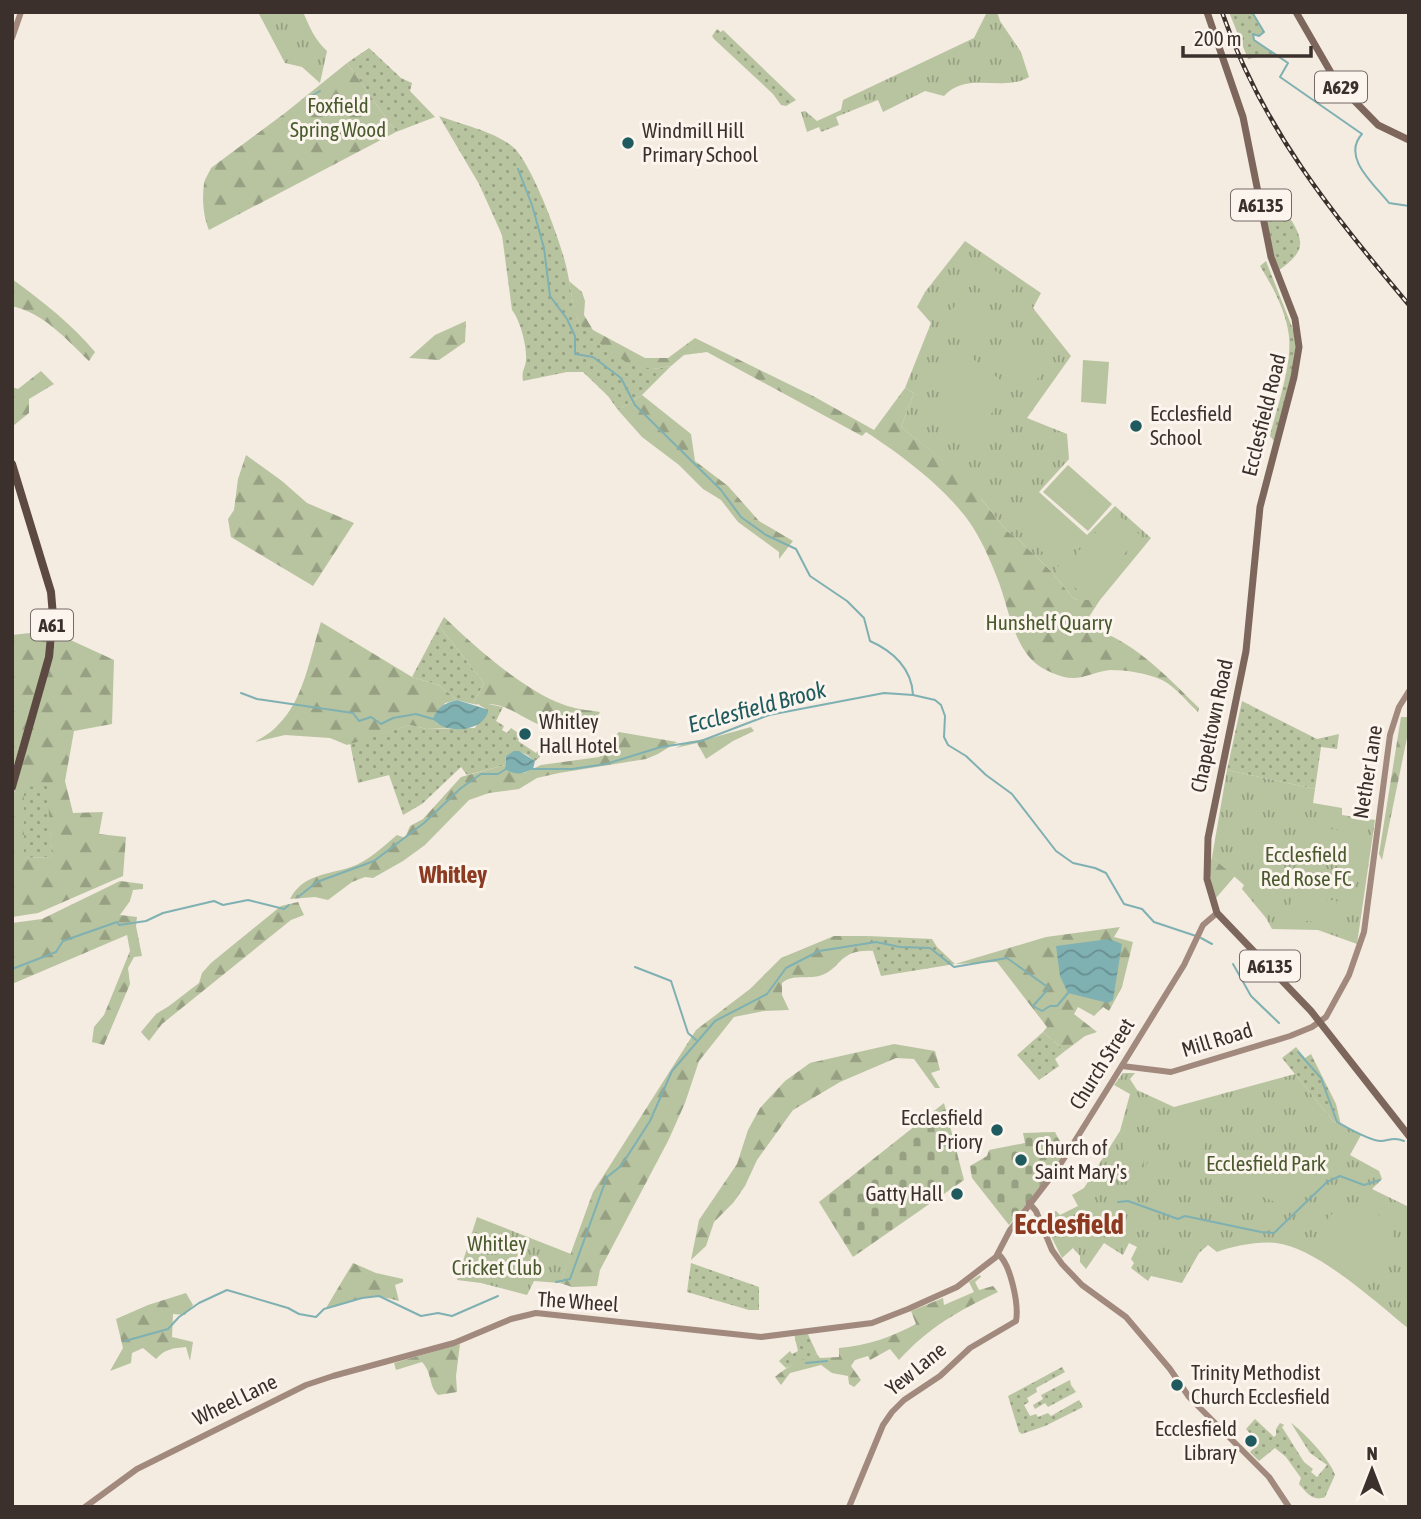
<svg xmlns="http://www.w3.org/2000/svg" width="1421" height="1519" viewBox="0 0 1421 1519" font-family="'Asap Condensed',sans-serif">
  <defs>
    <pattern id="grass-dots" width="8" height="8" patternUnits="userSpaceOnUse" patternTransform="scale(1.75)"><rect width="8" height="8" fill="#b8c4a0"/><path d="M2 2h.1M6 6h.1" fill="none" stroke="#97a083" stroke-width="1.8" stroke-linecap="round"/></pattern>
    <pattern id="forest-firs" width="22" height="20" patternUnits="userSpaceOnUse" patternTransform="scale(1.75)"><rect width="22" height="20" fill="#b8c4a0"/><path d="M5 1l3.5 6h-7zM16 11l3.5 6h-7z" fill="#97a083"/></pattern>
    <pattern id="cemetery-stones" width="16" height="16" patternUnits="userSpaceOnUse" patternTransform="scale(1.75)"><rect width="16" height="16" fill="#b8c4a0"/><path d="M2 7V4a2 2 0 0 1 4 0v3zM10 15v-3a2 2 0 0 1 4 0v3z" fill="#97a083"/></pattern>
    <pattern id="park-tufts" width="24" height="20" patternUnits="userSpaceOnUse" patternTransform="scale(1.75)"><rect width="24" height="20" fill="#b8c4a0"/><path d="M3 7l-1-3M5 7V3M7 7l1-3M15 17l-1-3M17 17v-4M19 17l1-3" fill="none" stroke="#97a083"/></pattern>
    <pattern id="water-waves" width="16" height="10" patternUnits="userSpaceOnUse" patternTransform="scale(1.75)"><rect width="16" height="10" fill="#7fb0b2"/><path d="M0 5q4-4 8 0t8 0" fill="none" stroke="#699091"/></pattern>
  </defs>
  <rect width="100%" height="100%" fill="#f4ebe1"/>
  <!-- grass -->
  <g fill="url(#grass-dots)">
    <polygon points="1229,12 1252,12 1264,32 1259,36 1253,35 1254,40 1274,54 1248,59"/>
    <polygon points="717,29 721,32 723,30 796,100 786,106 781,105 773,94 714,39 712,36"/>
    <polygon points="369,48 401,78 412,83 410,91 435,117 396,132 347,63"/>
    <path d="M439 116C462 125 494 131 513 147 532 163 562 245 567 270 571 288 572 306 579 323L654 369 671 366 642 395 618 410 608 396 583 372H567L523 381C521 370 526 368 526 359 527 346 520 320 512 310L502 235 479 184Z"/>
    <path d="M1273 201C1284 208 1302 231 1300 245 1299 256 1286 265 1278 271L1261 203Z"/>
    <path d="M1266 261 1296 337 1295 360 1274 441 1270 436C1277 407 1292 366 1289 336 1286 311 1273 287 1260 266Z"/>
    <polygon points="439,626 484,683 473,704 457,700 439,685 412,677"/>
    <polygon points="1242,701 1317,739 1339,734 1337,749 1321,747 1315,789 1227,770"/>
    <path d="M483 703 503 707 496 721 504 726 502 730 507 733 511 728 521 735 518 741 536 753 540 748V757L535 761C524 752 519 749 506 756L505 765 467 775 461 767 422 804 403 815 389 775 358 783 350 743 410 725 427 729 475 728 486 709 479 705Z"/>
    <polygon points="24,786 48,786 52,857 24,858"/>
    <polygon points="868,936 932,939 937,947 955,964 881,976"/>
    <polygon points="1043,1032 1065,1051 1055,1059 1059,1066 1039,1080 1017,1055"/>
    <polygon points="1296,1047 1305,1058 1311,1054 1336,1104 1341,1125 1333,1121 1282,1058"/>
    <polygon points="691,1263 759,1287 759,1310 749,1310 687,1292"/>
    <polygon points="807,1332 817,1354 786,1368 779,1361 790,1351 792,1354 798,1351 794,1334"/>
    <polygon points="1062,1367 1065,1372 1036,1388 1037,1392 1027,1398 1029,1402 1024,1405 1030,1416 1036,1414 1038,1417 1048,1413 1051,1416 1079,1400 1083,1407 1045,1426 1022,1434 1019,1432 1008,1396"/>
    <polygon points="1070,1380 1071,1385 1076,1392 1048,1407 1045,1403 1035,1409 1033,1405 1043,1399 1041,1395"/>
    <path d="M1255 1419 1274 1437 1276 1435V1429L1280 1423 1284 1425 1282 1427 1304 1462 1313 1469 1311 1472 1317 1477 1327 1465 1310 1453 1291 1423C1303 1431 1331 1461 1335 1475L1325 1497C1313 1502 1307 1493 1299 1484L1301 1478 1286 1457 1275 1448 1259 1461 1250 1452 1259 1443 1246 1429Z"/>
  </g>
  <!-- forest -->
  <g fill="url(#forest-firs)" fill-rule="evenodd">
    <path d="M347 63 396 132 209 230C203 216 202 198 204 184 205 178 209 173 211 168L285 113Z"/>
    <path d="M12 279C42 301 72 324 95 352L89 361C65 338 45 314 12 306Z"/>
    <path d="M569 281 582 292 585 301 584 315 593 330 645 358H668L695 338 813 396 874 430 905 388 914 393 901 427 974 484 982 500 1007 531 1018 539 1052 572 1072 597 1077 600H1100L1083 626C1131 637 1165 675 1199 708L1198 712C1187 702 1175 686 1162 680 1146 673 1127 670 1110 670 1097 671 1085 678 1073 678 1061 678 1043 670 1034 662 1011 640 1008 603 996 575 987 552 976 528 960 510 936 481 897 452 866 432L862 436 707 352 684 355 671 366 654 369 630 365 591 337 579 323 574 310Z"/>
    <polygon points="466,321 465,342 439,360 409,358 435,335"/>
    <polygon points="41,371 54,384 29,399 29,413 13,426 12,387 18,389"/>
    <polygon points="642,395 691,434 695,461 728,486 759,521 793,541 779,559 779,552 738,522 721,500 703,489 679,465 642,437 618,410"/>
    <polygon points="246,455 282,481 307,503 354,523 313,586 231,537 228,519 234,510 238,479"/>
    <path d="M444 617C474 646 523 690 562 704 574 709 587 710 600 712L595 721 588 726H577L549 718 543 726C528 721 516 711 501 706 490 702 483 706 473 704L484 683 439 626Z"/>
    <path d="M62 619 64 637 114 660 112 724 74 731 65 781 73 813 103 812 99 834 126 837 123 876 38 913 12 917V800L52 658 59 621ZM47 786 52 857 24 858V787Z"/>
    <path d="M321 622 412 677 439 685 457 700 445 703 436 723 449 728 427 729 410 725 347 745 330 738 285 735 255 742C263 737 272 732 278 725 304 700 310 656 321 622Z"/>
    <polygon points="48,631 46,656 12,772 12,635"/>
    <polygon points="1401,717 1409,717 1409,728 1382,860 1379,854"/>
    <polygon points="751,727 754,731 733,741 706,759 697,743 676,748 687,742 711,738"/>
    <path d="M619 732 677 742 658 754 646 759 559 773 537 778 519 789 489 793 469 800 425 845 403 861 373 878 365 877 352 882 328 900 315 897 290 899C303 874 327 875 351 867 368 861 383 847 397 835L405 838 410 826 423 819 461 777 505 765V769L524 773 541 765 599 757 614 748 606 744Z"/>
    <path d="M1212 857 1235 876 1216 898C1212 885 1207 870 1212 857Z"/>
    <polygon points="120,881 143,884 143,889 133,890 130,901 120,915 137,917 136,926 142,956 134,957 128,968 130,984 104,1045 92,1042 94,1027 104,1015 130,951 127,935 12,984 12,923 42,919"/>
    <polygon points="298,902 304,915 291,920 162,1024 149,1041 141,1032 156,1014 169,1006 199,983 202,973 211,963 281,906"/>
    <polygon points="1120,927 1114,937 1133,942 1122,987 1109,1011 1103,1007 1094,1016 1078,1007 1074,1014 1097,1032 1085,1036 1065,1051 1043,1032 1047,1027 997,962 955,964 1046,937"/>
    <path d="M834 936H868L873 951C837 949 842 970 819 976 807 979 792 974 782 983V995L789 1010 764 1011 734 1017 699 1061 685 1103 668 1141 600 1270 597 1286 572 1287 560 1283 593 1192 696 1030 750 989 781 958Z"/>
    <polygon points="894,1044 935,1051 940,1070 931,1073 940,1088 935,1088 914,1059 896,1058 840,1082 793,1110 757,1160 745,1186 733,1203 714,1222 706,1246 691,1260 699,1220 737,1164 748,1130 760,1108 785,1081 810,1063"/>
    <path d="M353 1263 376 1273 403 1279V1282L395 1285 399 1301C362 1290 359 1303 326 1308Z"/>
    <path d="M980 1275 981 1277 975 1282 979 1290 993 1286 998 1292C958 1311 929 1327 899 1360L890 1349 870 1360 868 1356 855 1360 851 1366 861 1380 854 1387 849 1384 848 1376 832 1373 821 1365 790 1373 781 1385 775 1377C788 1366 801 1359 817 1354L820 1358 839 1357V1348C869 1345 889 1338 916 1324L911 1311 943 1298 944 1305 974 1292 969 1282Z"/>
    <path d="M186 1293 193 1305 185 1315 173 1314 172 1337 193 1342 190 1361 186 1347C173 1348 165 1349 156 1359L143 1348 132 1353 131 1363 110 1371 123 1348 116 1319 148 1305Z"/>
    <path d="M460 1344 456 1376 457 1392 438 1395C428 1385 433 1374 422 1362L396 1370 394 1363Z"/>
  </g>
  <!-- cemetery -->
  <g fill="url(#cemetery-stones)">
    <polygon points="944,1103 964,1180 853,1257 819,1202"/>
    <polygon points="1055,1132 1065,1151 1053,1172 1009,1225 972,1178 970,1166 987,1156 989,1150 1025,1143 1023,1133"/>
  </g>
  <!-- park -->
  <g fill="url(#park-tufts)">
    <path d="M258 12H303C310 28 315 40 327 51L320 83 302 67 285 63Z"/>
    <path d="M987 12H997L1000 21 1021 52 1029 77C1003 93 967 70 944 96L925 91 883 112 878 100 836 117 839 125 821 132 819 127 807 132 801 112 805 111 817 121 841 110 843 100 974 38Z"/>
    <polygon points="965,241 1041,293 1033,308 1071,356 1027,418 1067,434 1069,459 1039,492 1087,535 1115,506 1151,538 1100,600 1077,600 1072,597 1052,572 1018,539 1007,531 982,500 973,484 901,427 914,393 905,388 931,323 917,307 925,292"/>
    <polygon points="1227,770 1315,789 1313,803 1342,808 1342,815 1375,820 1357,944 1318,930 1272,929 1266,918 1242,889 1244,885 1212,857"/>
    <path d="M1123 1073H1135L1130 1079 1137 1090 1174 1107 1295 1074 1333 1121 1361 1135 1350 1155 1379 1171 1382 1179 1372 1189 1409 1207V1329C1377 1303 1316 1247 1276 1243 1258 1241 1233 1246 1217 1252L1208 1245 1199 1253 1182 1283 1151 1276 1148 1281 1131 1268 1134 1263 1131 1259 1137 1247 1129 1243 1123 1255 1104 1243 1086 1269 1080 1262V1256L1073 1248 1062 1258 1042 1218 1056 1211 1060 1215 1078 1206 1072 1195 1084 1188 1120 1131 1130 1094 1114 1085Z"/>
    <polygon points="477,1217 571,1254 560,1283 534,1281 527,1295 481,1283 457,1280"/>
  </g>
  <!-- pitch -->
  <g fill="#b8c4a0">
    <polygon points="987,265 1016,285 1002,304 973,284"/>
    <polygon points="962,296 993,318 978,339 947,317"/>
    <polygon points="1014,331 1052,360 1034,383 996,354"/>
    <polygon points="960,349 1011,388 991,414 940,375"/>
    <polygon points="1083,360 1109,362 1106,404 1081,402"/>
    <polygon points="957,396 999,425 980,452 938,422"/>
    <polygon points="1068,465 1112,504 1088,531 1043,492"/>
    <polygon points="1031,501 1067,534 1047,556 1011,523"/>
    <polygon points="1115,512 1141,536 1102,578 1076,554"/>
    <polygon points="1070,554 1095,577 1081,593 1055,570"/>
    <polygon points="1305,825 1363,834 1358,869 1300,860"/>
    <polygon points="1298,864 1356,874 1351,901 1294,892"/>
    <polygon points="1292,894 1337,901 1333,925 1288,918"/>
    <polygon points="1172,1117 1210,1134 1201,1153 1164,1136"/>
    <polygon points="1129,1137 1150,1147 1140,1170 1119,1160"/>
    <polygon points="1154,1149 1175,1159 1165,1180 1144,1170"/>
    <polygon points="1254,1152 1307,1174 1292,1209 1239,1187"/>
    <path d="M1359 1204C1368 1209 1382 1215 1388 1223 1401 1240 1381 1261 1371 1274L1349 1277C1341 1271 1327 1265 1322 1257 1310 1241 1327 1213 1343 1206 1347 1204 1355 1204 1359 1204Z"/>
  </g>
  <!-- water -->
  <g fill="url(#water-waves)">
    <path d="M457 700 486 709 488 712C482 732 445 735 433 719 437 707 445 703 457 700Z"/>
    <path d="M514 751H519L535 761 533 769C522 774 516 776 505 769L506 756Z"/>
    <polygon points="1109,939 1122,944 1113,1000 1108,1003 1068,993 1060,976 1056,946"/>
  </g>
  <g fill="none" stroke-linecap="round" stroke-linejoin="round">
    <!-- stream -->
    <g stroke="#7fb0b2" stroke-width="2">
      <path d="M1252 12 1264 32 1259 36 1253 34 1254 40 1288 63 1280 77 1362 134C1341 157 1374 184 1389 203L1409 206"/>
      <polyline points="308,98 320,91"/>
      <path d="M518 169 532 205 544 248 550 296 567 319 575 336V354L593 357 621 378 635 405 721 490 741 517 766 535 796 549 810 576 847 601 864 618 870 641C893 651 912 669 913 695"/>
      <polyline points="241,693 257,699 353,713 359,721 371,717 381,724 393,718 416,714 433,719"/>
      <polyline points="532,769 572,769 606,764 661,747 701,741 769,715 884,693 913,695 935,700 941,705 945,716 944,737 948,745 966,756 986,775 1012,794 1056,851 1073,863 1095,868 1106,873 1124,904 1142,909 1154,922 1196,936"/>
      <polyline points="298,897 317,882 374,861 424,823 461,788 481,774 498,774 506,769"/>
      <polyline points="1201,938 1212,944"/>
      <polyline points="1233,964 1251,996 1279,1023"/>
      <polyline points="635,967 671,981 688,1033 696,1040"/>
      <polyline points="12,969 56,952 63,941 117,922 119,925 146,921 163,913 214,901 223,905 248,900 284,909 289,905"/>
      <path d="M1298 1052 1321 1078 1337 1122C1346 1127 1370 1141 1381 1141 1390 1140 1394 1137 1404 1141"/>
      <polyline points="1118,1202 1128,1201 1178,1219 1185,1216 1261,1232 1274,1233 1327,1182 1340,1176 1364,1185 1380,1180"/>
      <polyline points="556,1282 570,1279 607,1177 621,1166 650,1121 672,1071 715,1021 767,994 786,968 819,951 876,942 900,947 930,948 954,967 1007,958 1049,988 1033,1006 1042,1011 1050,1006 1057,1006 1068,993"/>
      <polyline points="125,1341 168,1329 179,1317 199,1303 227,1290 288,1308 299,1314 316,1317 324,1309 362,1298 379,1296 421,1316 438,1313 452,1316 498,1296"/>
      <polyline points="806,1363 827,1361"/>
    </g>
    <!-- secondary -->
    <g stroke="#a18a7d" stroke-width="6">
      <polyline points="12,38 21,12"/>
      <polyline points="1122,1066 1171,1072 1290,1036 1312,1027 1326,1017 1349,975 1364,932 1390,735 1399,707 1409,691"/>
      <polyline points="1029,1203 1036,1211 1052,1250 1062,1264 1082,1285 1126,1317 1170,1369 1189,1397 1269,1477 1289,1507"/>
      <polyline points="85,1507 137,1469 306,1385 333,1376 454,1343 511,1319 536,1313 761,1337 872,1323 908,1309 957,1287 996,1257 1010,1230 1058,1168 1113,1080 1184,965 1203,925 1217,913"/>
      <path d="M849 1507 883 1425 892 1412 904 1400 940 1376 970 1348 1016 1321C1019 1306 1011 1264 998 1254"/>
    </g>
    <!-- primary -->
    <g stroke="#7d675c" stroke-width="7">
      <polyline points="1207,12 1243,117 1271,257 1295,319 1299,347 1294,377 1260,507 1246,651 1208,838 1207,879 1217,913 1311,1011 1409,1136"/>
      <polyline points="1296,12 1337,83 1378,125 1409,140"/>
    </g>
    <!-- highway -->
    <polyline stroke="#5c4a42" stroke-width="8" points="12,464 51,592 53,616 49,657 12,787"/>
    <defs>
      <path id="rail" d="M1222 12C1262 128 1332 213 1409 305"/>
    </defs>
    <!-- rail casing -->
    <use href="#rail" stroke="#3b302b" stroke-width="4.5"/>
    <!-- rail -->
    <use href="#rail" stroke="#fbf5ee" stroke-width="2" stroke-dasharray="5" stroke-linecap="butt"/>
  </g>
  <!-- markers -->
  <g fill="#1f5a5e" stroke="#fbf5ee" stroke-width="2.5">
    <circle cx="628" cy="143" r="7"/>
    <circle cx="1136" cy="426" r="7"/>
    <circle cx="525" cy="734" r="7"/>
    <circle cx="997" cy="1130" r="7"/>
    <circle cx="1021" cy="1160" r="7"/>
    <circle cx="957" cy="1194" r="7"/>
    <circle cx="1177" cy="1385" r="7"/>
    <circle cx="1251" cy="1441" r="7"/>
  </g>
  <g text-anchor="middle" stroke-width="6" stroke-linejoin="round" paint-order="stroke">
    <!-- shield labels -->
    <g fill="#fbf5ee" stroke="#756b66" stroke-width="2">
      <rect x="1315" y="71.5" width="52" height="31" rx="5"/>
      <rect x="1231" y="189.5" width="60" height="31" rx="5"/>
      <rect x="31" y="609.5" width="42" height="31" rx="5"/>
      <rect x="1240" y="950.5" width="60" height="31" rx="5"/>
    </g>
    <g font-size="19" font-weight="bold" fill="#3b302b">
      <text x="1341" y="94">A629</text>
      <text x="1261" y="212">A6135</text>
      <text x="52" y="632">A61</text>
      <text x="1270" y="973">A6135</text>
    </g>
    <!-- park labels -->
    <g font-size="21" fill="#4a5a2e" stroke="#fbf5ee">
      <text x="338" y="113">Foxfield<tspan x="338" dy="24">Spring Wood</tspan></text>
      <text x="1049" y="630">Hunshelf Quarry</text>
      <text x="1306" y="862">Ecclesfield<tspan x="1306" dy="24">Red Rose FC</tspan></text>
      <text x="1266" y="1171">Ecclesfield Park</text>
      <text x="497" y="1251">Whitley<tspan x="497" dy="24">Cricket Club</tspan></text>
    </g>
    <!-- poi labels -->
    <g font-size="21" fill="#3b302b" stroke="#fbf5ee" text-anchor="start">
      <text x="642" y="138">Windmill Hill<tspan x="642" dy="24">Primary School</tspan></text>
      <text x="1150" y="421">Ecclesfield<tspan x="1150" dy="24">School</tspan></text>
      <text x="539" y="729">Whitley<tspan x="539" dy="24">Hall Hotel</tspan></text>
      <text x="983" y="1125" text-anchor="end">Ecclesfield<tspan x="983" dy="24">Priory</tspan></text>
      <text x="1035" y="1155">Church of<tspan x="1035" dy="24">Saint Mary's</tspan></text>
      <text x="943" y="1201" text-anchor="end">Gatty Hall</text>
      <text x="1191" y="1380">Trinity Methodist<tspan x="1191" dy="24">Church Ecclesfield</tspan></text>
      <text x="1237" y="1436" text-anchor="end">Ecclesfield<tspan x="1237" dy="24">Library</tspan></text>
    </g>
    <!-- street labels -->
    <g font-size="21" fill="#3b302b" stroke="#fbf5ee">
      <text transform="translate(1264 415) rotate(-76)" y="7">Ecclesfield Road</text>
      <text transform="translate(1212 726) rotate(-78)" y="7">Chapeltown Road</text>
      <text transform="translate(1368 772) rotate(-81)" y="7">Nether Lane</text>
      <text transform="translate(1217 1040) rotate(-17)" y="7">Mill Road</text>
      <text transform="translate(1102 1064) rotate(-58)" y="7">Church Street</text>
      <text transform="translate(578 1302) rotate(4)" y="7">The Wheel</text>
      <text transform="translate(916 1369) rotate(-39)" y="7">Yew Lane</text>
      <text transform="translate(235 1400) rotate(-26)" y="7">Wheel Lane</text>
    </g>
    <!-- water labels -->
    <g font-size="23" font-style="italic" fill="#1f5a5e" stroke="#fbf5ee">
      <text transform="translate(757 707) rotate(-15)" y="8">Ecclesfield Brook</text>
    </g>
    <!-- quarter labels -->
    <g font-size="24" font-weight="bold" fill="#8c3b22" stroke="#fbf5ee">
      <text x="453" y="883">Whitley</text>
    </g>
    <!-- district labels -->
    <g font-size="28" font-weight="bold" fill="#8c3b22" stroke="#fbf5ee">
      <text x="1069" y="1234">Ecclesfield</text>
    </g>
  </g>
  <!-- border -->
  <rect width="1421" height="1519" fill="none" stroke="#3b302b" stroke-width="28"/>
  <!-- north arrow -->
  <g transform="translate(1372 1470)" stroke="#fbf5ee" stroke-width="5" paint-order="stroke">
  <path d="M0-5L12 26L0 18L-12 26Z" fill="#3b302b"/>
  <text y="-10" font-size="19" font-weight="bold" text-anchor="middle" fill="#3b302b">N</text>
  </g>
  <!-- scale -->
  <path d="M1183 46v10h128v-10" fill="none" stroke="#3b302b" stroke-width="3.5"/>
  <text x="1194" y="46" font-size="21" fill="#3b302b" stroke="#fbf5ee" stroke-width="5" paint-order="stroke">200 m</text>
</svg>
